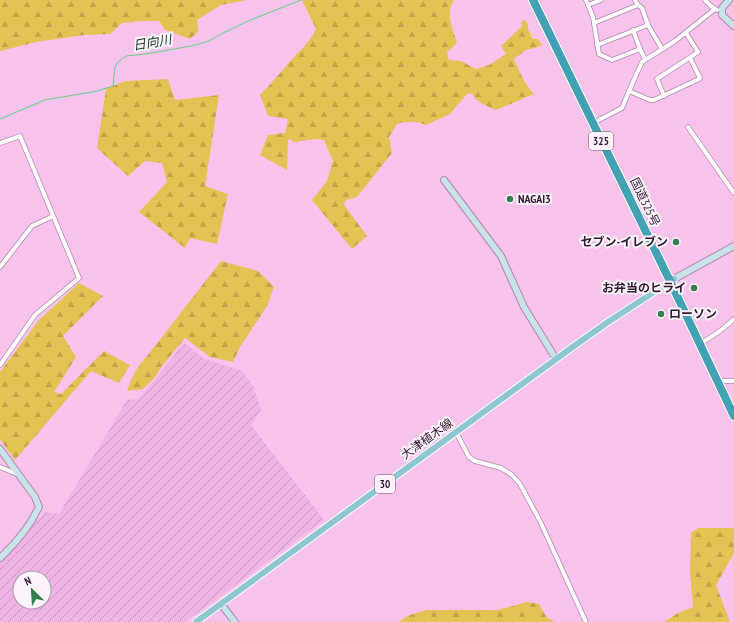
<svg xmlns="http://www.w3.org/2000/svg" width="734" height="622" viewBox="0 0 734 622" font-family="'PT Sans Narrow','Noto Sans JP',sans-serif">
  <defs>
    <pattern id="industrial-furrows" width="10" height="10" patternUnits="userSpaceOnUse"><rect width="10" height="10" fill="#eeb4e3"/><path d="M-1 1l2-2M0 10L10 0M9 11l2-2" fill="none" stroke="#cc9ac3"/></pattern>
    <pattern id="forest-firs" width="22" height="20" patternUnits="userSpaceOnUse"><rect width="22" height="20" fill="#e3c353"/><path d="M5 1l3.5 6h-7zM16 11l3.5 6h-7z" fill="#c3a749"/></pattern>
  </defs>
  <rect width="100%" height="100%" fill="#f7c3ed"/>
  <!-- industrial -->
  <path fill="url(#industrial-furrows)" fill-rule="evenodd" d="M184 343 205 359 242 371 253 386 261 410 251 425 324 520 185 622H0V562L17 546 44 512 59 514 127 400 139 399ZM20 578H44V602H20Z"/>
  <!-- forest -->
  <g fill="url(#forest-firs)">
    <polygon points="0,0 247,0 221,5 197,20 198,32 190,39 165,30 159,21 141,21 122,23 110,34 85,35 36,42 0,51"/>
    <path d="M302 0H454C445 12 453 30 457 43L447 52 449 60 461 61 476 69 489 65 506 54 501 46 522 26 521 22 525 20 528 24V29L533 39H538L542 45 538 47 526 50 514 59C519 72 525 84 534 94L496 110C487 106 475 102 472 93L467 94 450 114 426 125C415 121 408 121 397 124L389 137 392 153 357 197 346 200 344 205 367 236 352 249 312 200 327 181 333 161 324 140 316 139 294 142 291 139 288 140 287 170 260 155 268 135 285 133 288 119 268 116 260 95C270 85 278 75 287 65 298 51 308 46 316 29Z"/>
    <polygon points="168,79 175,100 219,95 205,186 228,194 217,244 190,238 185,248 139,212 167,182 162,163 145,161 128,176 97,148 106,89 125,81"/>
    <path d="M221 261 258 271 274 287 267 306 240 347 233 362 210 357 185 338 162 366 155 377 143 389 127 391C131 378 138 365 148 355Z"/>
    <polygon points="79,283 103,296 63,336 76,357 54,392 61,394 104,351 130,365 119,383 91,371 15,460 0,439 0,372 38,321"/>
    <polygon points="698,528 734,528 734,553 716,585 730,622 664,622 680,612 693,607 690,573 691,533"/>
    <polygon points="527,602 539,604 547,618 555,622 399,622 407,616 426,610 498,610"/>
  </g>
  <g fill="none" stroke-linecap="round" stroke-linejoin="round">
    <!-- stream -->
    <polyline stroke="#65cf89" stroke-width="1" points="0,119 45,100 97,91 113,86 115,67 118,62 126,56 146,54 191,46 209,41 223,33 248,21 301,0"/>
    <defs>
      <g id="street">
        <polyline points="586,0 593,17 599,54 612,60 640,49 645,59"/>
        <polyline points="635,0 638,5 642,8 648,25 662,49"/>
        <polyline points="705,0 711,6 717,10"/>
        <polyline points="588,5 601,0"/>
        <polyline points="594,23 638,5"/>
        <polyline points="633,30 640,49"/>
        <polyline points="597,45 648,25"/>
        <polyline points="690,58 700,78 699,79 654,100 650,100 629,91 642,62 675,41 715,9"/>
        <polyline points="664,96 657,79 698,52 686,33"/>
        <polyline points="593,123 622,108 629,91"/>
        <polyline points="688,127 734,193"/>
        <polyline points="0,143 20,136 79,278 35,315 0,365"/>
        <polyline points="0,267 32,226 53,216"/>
        <polyline points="700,344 720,331 734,319"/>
        <polyline points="718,383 723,381 734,381"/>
        <polyline points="456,432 469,457 475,461 501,468 512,475 520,484 540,521 586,622"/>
        <polyline points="0,467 17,474"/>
      </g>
      <g id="secondary">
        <polyline points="729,0 722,8 722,15 734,26"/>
        <polyline points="444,180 501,256 524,307 556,359"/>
        <polyline points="674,279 734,246"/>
        <path d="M0 449 35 497 39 507C30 526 15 544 0 558"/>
        <polyline points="221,604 235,622"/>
      </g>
      <polyline id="primary" points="196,622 574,346 608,322 674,279"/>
      <polyline id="highway" points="533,0 670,281 734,416"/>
    </defs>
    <!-- street casing -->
    <use href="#street" stroke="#b886af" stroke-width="5.5"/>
    <!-- secondary casing -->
    <use href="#secondary" stroke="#b886af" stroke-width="8"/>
    <!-- primary casing -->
    <use href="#primary" stroke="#fff" stroke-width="8"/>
    <!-- highway casing -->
    <use href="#highway" stroke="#fff" stroke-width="10"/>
    <!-- street -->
    <use href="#street" stroke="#fff" stroke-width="4"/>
    <!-- secondary -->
    <use href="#secondary" stroke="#c7e3e8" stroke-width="6"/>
    <!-- primary -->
    <use href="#primary" stroke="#8ec7d2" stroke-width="6"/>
    <!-- highway -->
    <use href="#highway" stroke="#43a1b4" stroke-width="8"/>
  </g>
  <!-- markers -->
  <g fill="#33804f" stroke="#fef3fc" stroke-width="1.5">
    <circle cx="510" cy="199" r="4"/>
    <circle cx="676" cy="242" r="4"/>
    <circle cx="694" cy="288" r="4"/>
    <circle cx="661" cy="314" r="4"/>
  </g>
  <g text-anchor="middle" stroke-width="4" stroke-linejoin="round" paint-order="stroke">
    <!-- shield labels -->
    <g fill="#fef3fc" stroke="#6e5c6b" stroke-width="1">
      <rect x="589" y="132" width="24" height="18" rx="3"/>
      <rect x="375" y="475" width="20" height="18" rx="3"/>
    </g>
    <g font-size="11" font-weight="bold" fill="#301c2d">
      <text x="601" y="145">325</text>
      <text x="385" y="488">30</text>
    </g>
    <!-- poi labels -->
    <g font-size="12" font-weight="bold" fill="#301c2d" stroke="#fef3fc" text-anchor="start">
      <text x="518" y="203">NAGAI3</text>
      <text x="668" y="246" text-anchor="end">セブン-イレブン</text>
      <text x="686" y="292" text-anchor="end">お弁当のヒライ</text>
      <text x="669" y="318">ローソン</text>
    </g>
    <!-- street labels -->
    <g font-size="12" fill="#301c2d" stroke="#fef3fc">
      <text transform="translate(645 202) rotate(64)" y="4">国道325号</text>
      <text transform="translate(427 439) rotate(-36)" y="4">大津植木線</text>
    </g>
    <!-- water labels -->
    <g font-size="13" font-style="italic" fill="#103c21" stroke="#fef3fc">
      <text transform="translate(152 42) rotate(-10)" y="5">日向川</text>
    </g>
  </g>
  <!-- north arrow -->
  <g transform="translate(32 590) rotate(335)"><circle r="19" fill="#fef3fc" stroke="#ac9da9"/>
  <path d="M0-3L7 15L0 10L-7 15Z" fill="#33804f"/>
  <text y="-6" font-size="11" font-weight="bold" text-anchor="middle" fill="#301c2d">N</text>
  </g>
</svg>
